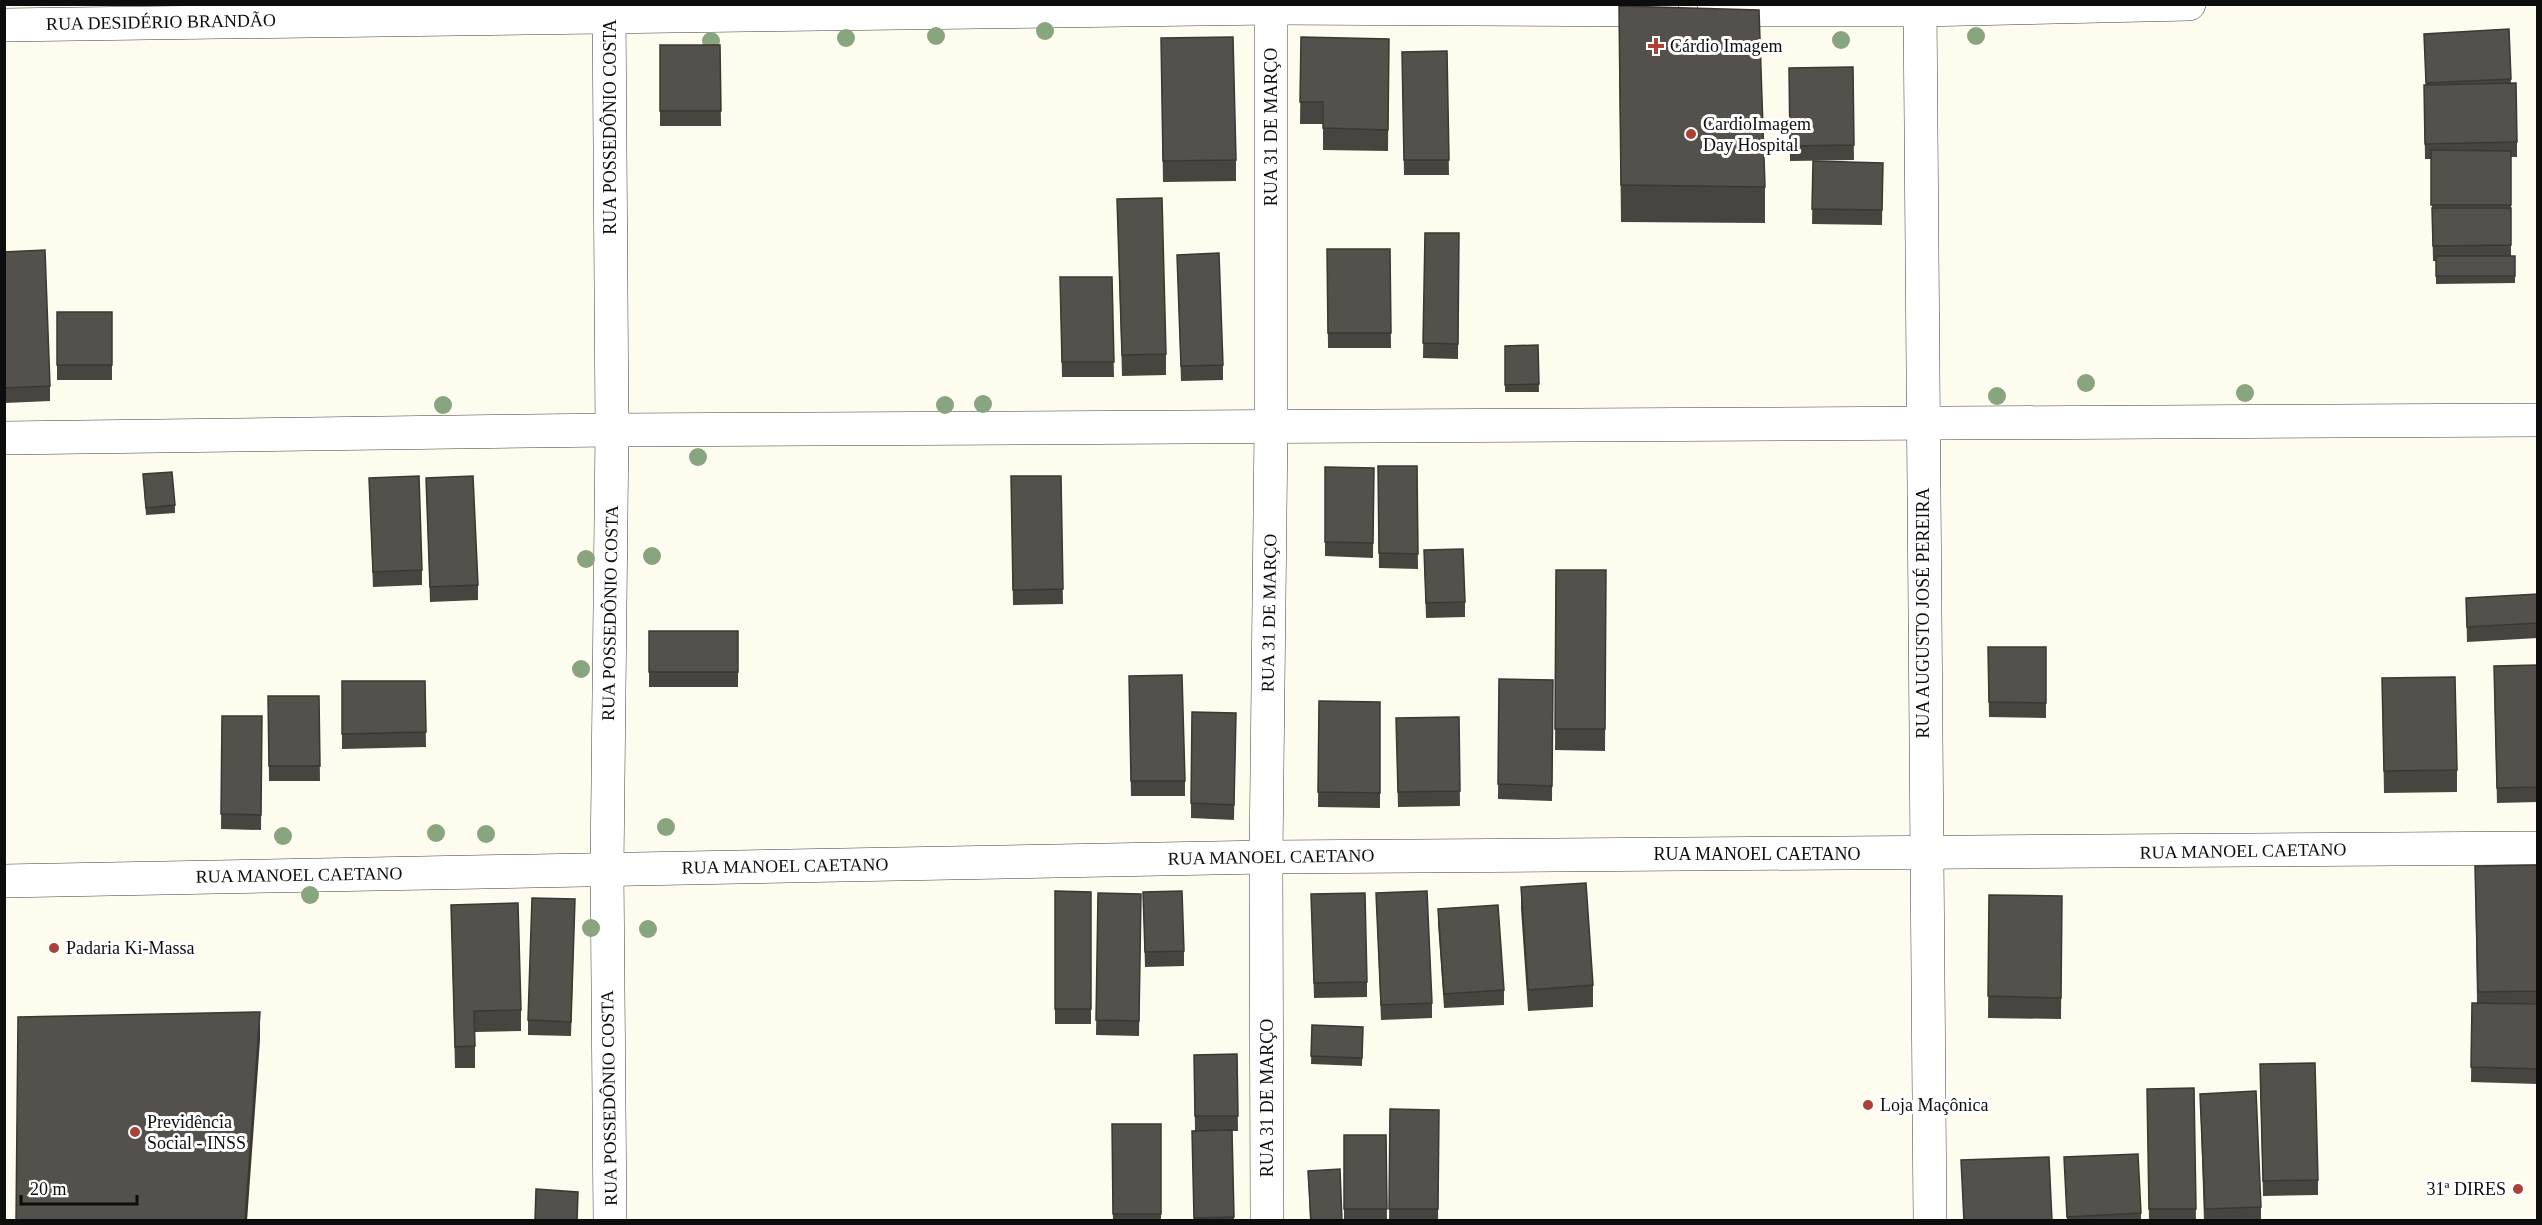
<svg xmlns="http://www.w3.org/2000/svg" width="2542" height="1225" viewBox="0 0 2542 1225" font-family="'Times New Roman',serif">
  <rect width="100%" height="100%" fill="#fdfcef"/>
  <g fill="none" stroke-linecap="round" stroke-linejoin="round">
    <defs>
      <g id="minor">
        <polyline points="609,4 612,430 607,869 610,1220"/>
        <polyline points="1920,4 1930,1220"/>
        <polyline points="1714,10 1920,10 2189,4"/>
        <polyline points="4,25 1272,8 1662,10"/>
        <polyline points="4,438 612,430 2538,420"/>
        <polyline points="4,881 1266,857 2538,848"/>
        <polyline points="1267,1220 1266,857 1271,429 1271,4"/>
      </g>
    </defs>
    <!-- minor casing -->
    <use href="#minor" stroke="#404040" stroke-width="34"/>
    <!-- minor -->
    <use href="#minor" stroke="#fff" stroke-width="33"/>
  </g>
  <!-- trees -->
  <g fill="#89a580">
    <circle cx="1045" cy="31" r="9"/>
    <circle cx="936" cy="36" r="9"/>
    <circle cx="1976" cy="36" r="9"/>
    <circle cx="846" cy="38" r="9"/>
    <circle cx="1841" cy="40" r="9"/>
    <circle cx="711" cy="41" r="9"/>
    <circle cx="2086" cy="383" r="9"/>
    <circle cx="2245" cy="393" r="9"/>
    <circle cx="1997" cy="396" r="9"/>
    <circle cx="983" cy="404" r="9"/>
    <circle cx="443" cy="405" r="9"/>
    <circle cx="945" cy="405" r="9"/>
    <circle cx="698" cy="457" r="9"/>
    <circle cx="652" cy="556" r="9"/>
    <circle cx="586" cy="559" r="9"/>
    <circle cx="581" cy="669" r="9"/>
    <circle cx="666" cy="827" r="9"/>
    <circle cx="436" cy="833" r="9"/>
    <circle cx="486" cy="834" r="9"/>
    <circle cx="283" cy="836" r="9"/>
    <circle cx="310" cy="895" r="9"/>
    <circle cx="591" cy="928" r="9"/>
    <circle cx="648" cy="929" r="9"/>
  </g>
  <!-- wall -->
  <g fill="#484540">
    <polygon points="2509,29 2511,83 2517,142 2517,157 2511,157 2511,256 2515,256 2515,283 2436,284 2436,261 2433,261 2431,159 2425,159 2424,85 2426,85 2424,34"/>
    <polygon points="1301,37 1389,39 1388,151 1323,150 1323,124 1300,124"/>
    <polygon points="1161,38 1236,160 1236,181 1163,182"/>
    <polygon points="1619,43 1765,187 1765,223 1621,222"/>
    <polygon points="660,45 720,45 721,126 660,126"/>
    <polygon points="1447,51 1449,175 1404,175 1402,52"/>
    <polygon points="1853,67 1854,160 1790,161 1789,68"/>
    <polygon points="1813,161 1883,163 1882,225 1812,224"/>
    <polygon points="1117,199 1166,354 1166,375 1122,376"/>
    <polygon points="1425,233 1459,233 1458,359 1423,358"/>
    <polygon points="1327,249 1390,249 1391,348 1328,348"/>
    <polygon points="4,252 50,386 50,401 5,403"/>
    <polygon points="1177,255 1223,365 1223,380 1181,381"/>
    <polygon points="1060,277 1112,277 1114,377 1062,377"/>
    <rect x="57" y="312" width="55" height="68"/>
    <polygon points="1538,345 1539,392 1505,392 1505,346"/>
    <polygon points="1378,466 1417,466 1418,569 1379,568"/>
    <polygon points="1325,467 1374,468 1373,558 1325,556"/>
    <polygon points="143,474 175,505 175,513 146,515"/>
    <polygon points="1011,476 1061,476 1063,604 1013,605"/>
    <polygon points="369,478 422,570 422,585 373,587"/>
    <polygon points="426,478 478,585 478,600 430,602"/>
    <polygon points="1424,550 1465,602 1465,617 1426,618"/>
    <polygon points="1556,570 1606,570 1605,751 1555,750"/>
    <polygon points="2538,594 2538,638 2467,642 2466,598"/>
    <rect x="649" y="631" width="89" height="56"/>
    <polygon points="1988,647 2046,647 2046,718 1989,717"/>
    <polygon points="2538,665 2538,802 2497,803 2494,681"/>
    <polygon points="2382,678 2457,770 2457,792 2384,793"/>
    <polygon points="1499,679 1553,680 1552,801 1498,799"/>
    <polygon points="342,681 425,681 426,747 342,749"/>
    <polygon points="1129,691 1185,781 1185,796 1131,796"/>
    <polygon points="268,696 319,696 320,781 269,781"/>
    <polygon points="1319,701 1380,702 1380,808 1318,807"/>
    <polygon points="1236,713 1234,820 1191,818 1191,803"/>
    <polygon points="222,716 262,716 261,830 221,829"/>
    <polygon points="1459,717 1460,806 1398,807 1396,718"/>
    <polygon points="2538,865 2538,1084 2471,1082 2472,1003 2477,1003 2475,866"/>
    <polygon points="1521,887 1593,985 1593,1007 1528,1011 1521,909"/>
    <polygon points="1055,891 1091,892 1091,1024 1055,1024"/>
    <polygon points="1143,892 1184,951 1184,966 1145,967"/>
    <polygon points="1098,893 1141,894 1139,1036 1096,1035"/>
    <polygon points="1376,893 1432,1003 1432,1018 1381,1020"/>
    <polygon points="1311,894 1367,982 1367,997 1314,998"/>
    <polygon points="1989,895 2062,896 2061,1019 1988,1018"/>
    <polygon points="575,899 571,1036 528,1035 528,1020"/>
    <polygon points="451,905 521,1010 521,1031 475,1032 475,1068 455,1068"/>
    <polygon points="1438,909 1504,990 1504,1005 1444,1008 1438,924"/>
    <polygon points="1312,1025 1363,1027 1362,1066 1311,1064"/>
    <polygon points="1237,1054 1238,1131 1232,1131 1234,1221 1194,1221 1192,1131 1195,1131 1194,1055"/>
    <polygon points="2260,1079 2318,1180 2318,1195 2263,1196"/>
    <polygon points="2194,1088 2196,1221 2149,1221 2147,1089"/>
    <polygon points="2200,1094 2261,1207 2261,1221 2204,1221"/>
    <polygon points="1390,1109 1439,1110 1438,1221 1389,1221"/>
    <polygon points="1112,1124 1161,1124 1161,1221 1113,1221"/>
    <polygon points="1344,1135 1386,1135 1387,1221 1344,1221"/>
    <polygon points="2064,1157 2141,1213 2141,1221 2067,1221"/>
    <polygon points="1308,1171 1342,1221 1310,1221"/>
  </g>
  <!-- shaded-wall -->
  <polygon fill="#3b3834" points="260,1012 260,1040 247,1221 245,1221"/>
  <!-- building -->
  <g fill="#54504b" stroke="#3b3834" stroke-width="1.5">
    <polygon points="1619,6 1759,10 1765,187 1621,185"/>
    <polygon points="2509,29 2511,79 2426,83 2424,34"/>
    <polygon points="1233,37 1236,160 1163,161 1161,38"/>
    <polygon points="1301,37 1389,39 1388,130 1323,128 1323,102 1300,102"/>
    <polygon points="660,45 720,45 721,111 660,111"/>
    <polygon points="1447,51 1449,160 1404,160 1402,52"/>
    <polygon points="1853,67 1854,145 1790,146 1789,68"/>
    <polygon points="2516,83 2517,142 2425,144 2424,85"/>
    <polygon points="2431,150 2511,151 2511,205 2431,205"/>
    <polygon points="1813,161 1883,163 1882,210 1812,209"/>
    <polygon points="1162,198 1166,354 1122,355 1117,199"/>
    <polygon points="2432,208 2511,208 2511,245 2433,246"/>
    <polygon points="1425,233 1459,233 1458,344 1423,343"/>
    <polygon points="1327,249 1390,249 1391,333 1328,333"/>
    <polygon points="45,250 50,386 5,388 4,252"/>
    <polygon points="1219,253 1223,365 1181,366 1177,255"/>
    <rect x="2436" y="256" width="79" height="20"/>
    <polygon points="1060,277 1112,277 1114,362 1062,362"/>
    <rect x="57" y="312" width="55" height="53"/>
    <polygon points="1538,345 1539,384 1505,385 1505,346"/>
    <polygon points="1378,466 1417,466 1418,554 1379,553"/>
    <polygon points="1325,467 1374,468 1373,543 1325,542"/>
    <polygon points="172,472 175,505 146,508 143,474"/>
    <polygon points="419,476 422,570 373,572 369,478"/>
    <polygon points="473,476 478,585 430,587 426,478"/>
    <polygon points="1011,476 1061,476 1063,589 1013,590"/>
    <polygon points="1463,549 1465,602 1426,603 1424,550"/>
    <polygon points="1556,570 1606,570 1605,729 1555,729"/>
    <polygon points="2538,594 2538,623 2467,627 2466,598"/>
    <rect x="649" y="631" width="89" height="41"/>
    <polygon points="1988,647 2046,647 2046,703 1989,702"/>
    <polygon points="2538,665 2538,787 2497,788 2494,666"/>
    <polygon points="1182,675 1185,781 1131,781 1129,676"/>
    <polygon points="2455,677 2457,770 2384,771 2382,678"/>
    <polygon points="1499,679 1553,680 1552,786 1498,784"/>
    <polygon points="342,681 425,681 426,732 342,734"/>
    <polygon points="268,696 319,696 320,766 269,766"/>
    <polygon points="1319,701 1380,702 1380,793 1318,792"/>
    <polygon points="1192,712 1236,713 1234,805 1191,803"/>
    <polygon points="222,716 262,716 261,815 221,814"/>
    <polygon points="1459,717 1460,791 1398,792 1396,718"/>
    <polygon points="2538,865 2538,991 2478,992 2475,866"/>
    <polygon points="1586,883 1593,985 1528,990 1521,887"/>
    <polygon points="1055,891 1091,892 1091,1009 1055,1009"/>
    <polygon points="1182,891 1184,951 1145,952 1143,892"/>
    <polygon points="1427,891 1432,1003 1381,1005 1376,893"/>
    <polygon points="1098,893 1141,894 1139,1021 1096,1020"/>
    <polygon points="1365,893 1367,982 1314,983 1311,894"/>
    <polygon points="1989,895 2062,896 2061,998 1988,996"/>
    <polygon points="532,898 575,899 571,1022 528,1020"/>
    <polygon points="518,903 521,1010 474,1011 475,1046 455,1047 451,905"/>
    <polygon points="1498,905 1504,990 1444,994 1438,909"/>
    <polygon points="2472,1003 2538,1004 2538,1069 2471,1067"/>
    <polygon points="260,1012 245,1221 16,1221 18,1017"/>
    <polygon points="1312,1025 1363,1027 1362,1058 1311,1056"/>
    <polygon points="1237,1054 1238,1116 1195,1116 1194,1055"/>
    <polygon points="2315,1063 2318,1180 2263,1181 2260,1064"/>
    <polygon points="2194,1088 2196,1209 2149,1209 2147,1089"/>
    <polygon points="2256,1091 2261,1207 2205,1209 2200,1094"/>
    <polygon points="1390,1109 1439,1110 1438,1209 1389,1209"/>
    <polygon points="1112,1124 1161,1124 1161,1214 1113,1214"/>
    <polygon points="1232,1130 1234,1217 1194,1218 1192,1131"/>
    <polygon points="1344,1135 1386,1135 1387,1209 1344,1209"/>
    <polygon points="2138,1154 2141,1213 2067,1217 2064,1157"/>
    <polygon points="2049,1157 2052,1221 1964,1221 1961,1160"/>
    <polygon points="1340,1169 1342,1221 1311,1221 1308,1171"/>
    <polygon points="536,1189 578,1192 577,1221 535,1221"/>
  </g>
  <!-- markers -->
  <g fill="#ac4137" stroke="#fff" stroke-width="2">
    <path d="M1653 37h6v6h6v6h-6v6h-6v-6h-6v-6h6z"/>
    <circle cx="1691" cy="134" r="6"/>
    <circle cx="54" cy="948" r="6"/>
    <circle cx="1868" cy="1105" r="6"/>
    <circle cx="135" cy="1132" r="6"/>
    <circle cx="2518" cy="1189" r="6"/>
  </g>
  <g text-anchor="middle" stroke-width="6" stroke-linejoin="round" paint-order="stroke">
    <!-- street labels -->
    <g font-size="18" fill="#0d0d0d" stroke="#fff">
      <text transform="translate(161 22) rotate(-1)" y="6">RUA DESIDÉRIO BRANDÃO</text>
      <text transform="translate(610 127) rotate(-90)" y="6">RUA POSSEDÔNIO COSTA</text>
      <text transform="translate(1271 127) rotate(-90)" y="6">RUA 31 DE MARÇO</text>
      <text transform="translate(610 613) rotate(-89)" y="6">RUA POSSEDÔNIO COSTA</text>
      <text transform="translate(1269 613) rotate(-89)" y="6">RUA 31 DE MARÇO</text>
      <text transform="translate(1923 613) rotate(-90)" y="6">RUA AUGUSTO JOSÉ PEREIRA</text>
      <text transform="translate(2243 851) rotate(-1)" y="6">RUA MANOEL CAETANO</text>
      <text x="1757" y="860">RUA MANOEL CAETANO</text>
      <text transform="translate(1271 857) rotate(-1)" y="6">RUA MANOEL CAETANO</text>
      <text transform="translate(785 866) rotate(-1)" y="6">RUA MANOEL CAETANO</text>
      <text transform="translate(299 875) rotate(-1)" y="6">RUA MANOEL CAETANO</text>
      <text transform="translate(609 1098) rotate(-91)" y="6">RUA POSSEDÔNIO COSTA</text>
      <text transform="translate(1267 1098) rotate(-90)" y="6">RUA 31 DE MARÇO</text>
    </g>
    <!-- poi labels -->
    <g font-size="18" fill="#0d0d0d" stroke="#fff" text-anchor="start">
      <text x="1670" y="52">Cárdio Imagem</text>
      <text x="1703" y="130">CardioImagem<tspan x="1703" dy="21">Day Hospital</tspan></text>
      <text x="66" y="954">Padaria Ki-Massa</text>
      <text x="1880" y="1111">Loja Maçônica</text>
      <text x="147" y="1128">Previdência<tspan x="147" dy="21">Social - INSS</tspan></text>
      <text x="2506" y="1195" text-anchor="end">31ª DIRES</text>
    </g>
  </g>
  <!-- border -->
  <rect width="2542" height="1225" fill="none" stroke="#0d0d0d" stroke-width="12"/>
  <!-- scale -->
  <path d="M21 1195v9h116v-9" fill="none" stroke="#0d0d0d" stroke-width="3"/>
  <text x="30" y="1195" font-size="18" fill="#0d0d0d" stroke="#ffffff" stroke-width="4.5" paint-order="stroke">20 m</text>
</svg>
